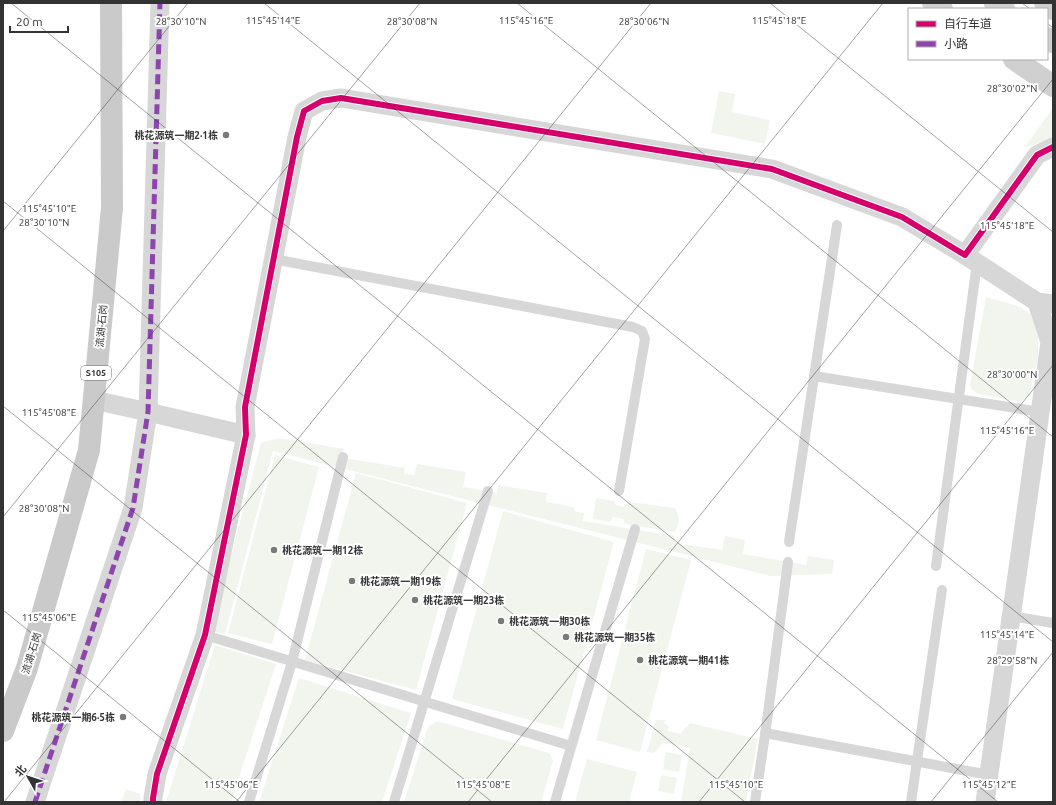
<svg xmlns="http://www.w3.org/2000/svg" width="1056" height="805" viewBox="0 0 1056 805" font-family="Ubuntu,'Noto Sans SC',sans-serif">
  <rect width="100%" height="100%" fill="#fff"/>
  <!-- green -->
  <g fill="#f1f5ed">
    <polygon points="719,91 735,94 732,112 770,120 765,144 711,133"/>
    <polygon points="1053,108 1053,138 1024,148"/>
    <polygon points="986,297 1018,306 1031,314 1038,336 1038,358 1030,393 1028,397 1020,402 979,394 972,390 970,385"/>
    <polygon points="279,438 345,449 338,457 405,468 404,474 414,475 417,464 466,472 463,487 497,493 498,485 547,493 546,502 574,507 574,511 584,513 583,521 675,536 674,543 722,550 725,536 745,540 743,554 806,565 808,556 834,560 832,574 770,576 273,451 225,634 211,631 261,443"/>
    <polygon points="275,455 319,467 272,644 228,633"/>
    <polygon points="356,473 467,503 416,690 305,660"/>
    <path d="M596 498 614 501 616 505 624 507 630 502 675 508C681 520 680 520 675 532L625 524 623 519 613 517 610 522 593 519Z"/>
    <polygon points="503,511 614,542 563,729 452,699"/>
    <polygon points="646,549 691,560 640,752 596,740"/>
    <polygon points="215,645 276,664 231,802 166,802"/>
    <polygon points="299,678 411,713 382,802 259,802"/>
    <polygon points="656,720 665,720 664,724 669,726 668,731 680,734 690,723 758,739 746,802 681,802 690,748 663,743 654,753 647,752"/>
    <polygon points="437,721 549,753 553,761 541,802 404,802 428,727"/>
    <polygon points="666,752 682,755 679,772 663,769"/>
    <polygon points="587,759 637,772 629,802 575,802"/>
    <polygon points="661,775 677,778 674,794 658,791"/>
    <polygon points="126,789 140,794 140,802 121,802"/>
  </g>
  <g fill="none" stroke-linecap="round" stroke-linejoin="round">
    <!-- lane -->
    <g stroke="#d7d7d7" stroke-width="10">
      <polyline points="273,259 633,327 642,331 645,339 619,491"/>
      <polyline points="814,376 1040,412"/>
      <polyline points="789,542 837,225"/>
      <polyline points="936,566 977,263"/>
      <polyline points="1011,616 1053,623"/>
      <polyline points="205,635 571,746"/>
      <polyline points="765,733 989,775"/>
      <polyline points="249,802 292,662 343,457"/>
      <polyline points="394,802 488,491"/>
      <polyline points="555,802 635,529"/>
      <polyline points="755,802 766,728 788,562"/>
      <polyline points="911,802 942,590"/>
    </g>
    <!-- street -->
    <g stroke="#d7d7d7" stroke-width="19">
      <polyline points="965,255 1037,302 1053,304"/>
      <polyline points="94,400 148,412 246,435"/>
      <polyline points="35,802 133,508 148,412 160,3"/>
      <polyline points="153,802 153,798 157,774 205,635 246,435 245,407 297,137 304,111 322,101 341,98 772,169 902,217 965,255 1037,155 1053,147"/>
      <polyline points="985,802 1050,342 1037,302"/>
    </g>
    <!-- secondary -->
    <g stroke="#d0d0d0" stroke-width="22">
      <polyline points="933,3 942,9"/>
      <polyline points="995,3 1004,9"/>
      <polyline points="1045,3 1053,9"/>
      <polyline points="1047,38 1053,42"/>
      <polyline points="1014,59 1053,86"/>
    </g>
    <!-- primary -->
    <polyline stroke="#cacaca" stroke-width="22" points="3,731 27,668 89,450 112,208 111,3"/>
    <!-- quiet -->
    <polyline stroke="#8e44ad" stroke-width="5" stroke-dasharray="10 5" stroke-linecap="butt" points="35,802 133,508 148,412 160,3"/>
    <defs>
      <polyline id="cycleway" points="153,802 153,798 157,774 205,635 246,435 245,407 297,137 304,111 322,101 341,98 772,169 902,217 965,255 1037,155 1053,147"/>
    </defs>
    <!-- cycleway casing -->
    <use href="#cycleway" stroke="#fff" stroke-width="8"/>
    <!-- cycleway -->
    <use href="#cycleway" stroke="#d6006c" stroke-width="6"/>
  </g>
  <!-- ticks -->
  <path fill="none" stroke="#333" stroke-width="1" stroke-opacity="0.45" d="M11 3 998 802M264 3 1053 642M517 3 1053 437M770 3 1053 232M1022 3 1030 9M1047 23 1053 28M3 201 745 802M3 231 188 3M3 406 492 802M3 517 420 3M3 610 240 802M4 802 651 3M236 802 883 3M468 802 1053 79M699 802 1053 365M931 802 1053 652"/>
  <!-- markers -->
  <g fill="#7a7a7a" stroke="#fff" stroke-width="1.5">
    <circle cx="226" cy="135" r="4"/>
    <circle cx="274" cy="550" r="4"/>
    <circle cx="352" cy="581" r="4"/>
    <circle cx="415" cy="600" r="4"/>
    <circle cx="501" cy="621" r="4"/>
    <circle cx="566" cy="637" r="4"/>
    <circle cx="640" cy="660" r="4"/>
    <circle cx="123" cy="717" r="4"/>
  </g>
  <g text-anchor="middle" stroke-width="4" stroke-linejoin="round" paint-order="stroke">
    <!-- shield labels -->
    <rect fill="#fff" stroke="#707070" stroke-width="1" x="81" y="366" width="30" height="14" rx="3"/>
    <g font-size="9" font-weight="bold" fill="#333">
      <text x="96" y="376">S105</text>
    </g>
    <!-- poi labels -->
    <g font-size="10" font-weight="bold" fill="#333" stroke="#fff" text-anchor="start">
      <text x="218" y="139" text-anchor="end">桃花源筑一期2·1栋</text>
      <text x="282" y="554">桃花源筑一期12栋</text>
      <text x="360" y="585">桃花源筑一期19栋</text>
      <text x="423" y="604">桃花源筑一期23栋</text>
      <text x="509" y="625">桃花源筑一期30栋</text>
      <text x="574" y="641">桃花源筑一期35栋</text>
      <text x="648" y="664">桃花源筑一期41栋</text>
      <text x="115" y="721" text-anchor="end">桃花源筑一期6·5栋</text>
    </g>
    <!-- street labels -->
    <g font-size="10" fill="#333" stroke="#fff">
      <text transform="translate(101 326) rotate(-85)" y="4">流湖-石岗</text>
      <text transform="translate(31 653) rotate(-73)" y="4">流湖-石岗</text>
    </g>
  </g>
  <g font-size="10" text-anchor="middle" fill="#333" stroke="#fff" stroke-width="4" stroke-linejoin="round" paint-order="stroke">
    <text x="273" y="24">115°45'14"E</text>
    <text x="526" y="24">115°45'16"E</text>
    <text x="779" y="24">115°45'18"E</text>
    <text x="181" y="25">28°30'10"N</text>
    <text x="412" y="25">28°30'08"N</text>
    <text x="644" y="25">28°30'06"N</text>
    <text x="1012" y="92">28°30'02"N</text>
    <text x="49" y="212">115°45'10"E</text>
    <text x="44" y="226">28°30'10"N</text>
    <text x="1007" y="229">115°45'18"E</text>
    <text x="1012" y="378">28°30'00"N</text>
    <text x="49" y="416">115°45'08"E</text>
    <text x="1007" y="434">115°45'16"E</text>
    <text x="44" y="512">28°30'08"N</text>
    <text x="49" y="621">115°45'06"E</text>
    <text x="1007" y="638">115°45'14"E</text>
    <text x="1012" y="664">28°29'58"N</text>
    <text x="231" y="788">115°45'06"E</text>
    <text x="483" y="788">115°45'08"E</text>
    <text x="736" y="788">115°45'10"E</text>
    <text x="989" y="788">115°45'12"E</text>
  </g>
  <!-- border -->
  <rect width="1056" height="805" fill="none" stroke="#333333" stroke-width="8"/>
  <!-- legend -->
  <rect x="908" y="8" width="140" height="52" fill="#ffffff" stroke="#adadad"/>
  <rect x="916" y="21" width="20" height="6" fill="#d6006c" stroke="#adadad"/>
  <text x="944" y="28" font-size="12" fill="#333333">自行车道</text>
  <rect x="916" y="41" width="20" height="6" fill="#8e44ad" stroke="#adadad"/>
  <text x="944" y="48" font-size="12" fill="#333333">小路</text>
  <!-- north arrow -->
  <g transform="translate(28 777) rotate(309)" stroke="#ffffff" stroke-width="3" paint-order="stroke">
  <path d="M0-3L7 15L0 10L-7 15Z" fill="#333333"/>
  <text y="-6" font-size="11" font-weight="bold" text-anchor="middle" fill="#333333">北</text>
  </g>
  <!-- scale -->
  <path d="M10 26v6h58v-6" fill="none" stroke="#333333" stroke-width="2"/>
  <text x="16" y="26" font-size="12" fill="#333333" stroke="#ffffff" stroke-width="3" paint-order="stroke">20 m</text>
</svg>
